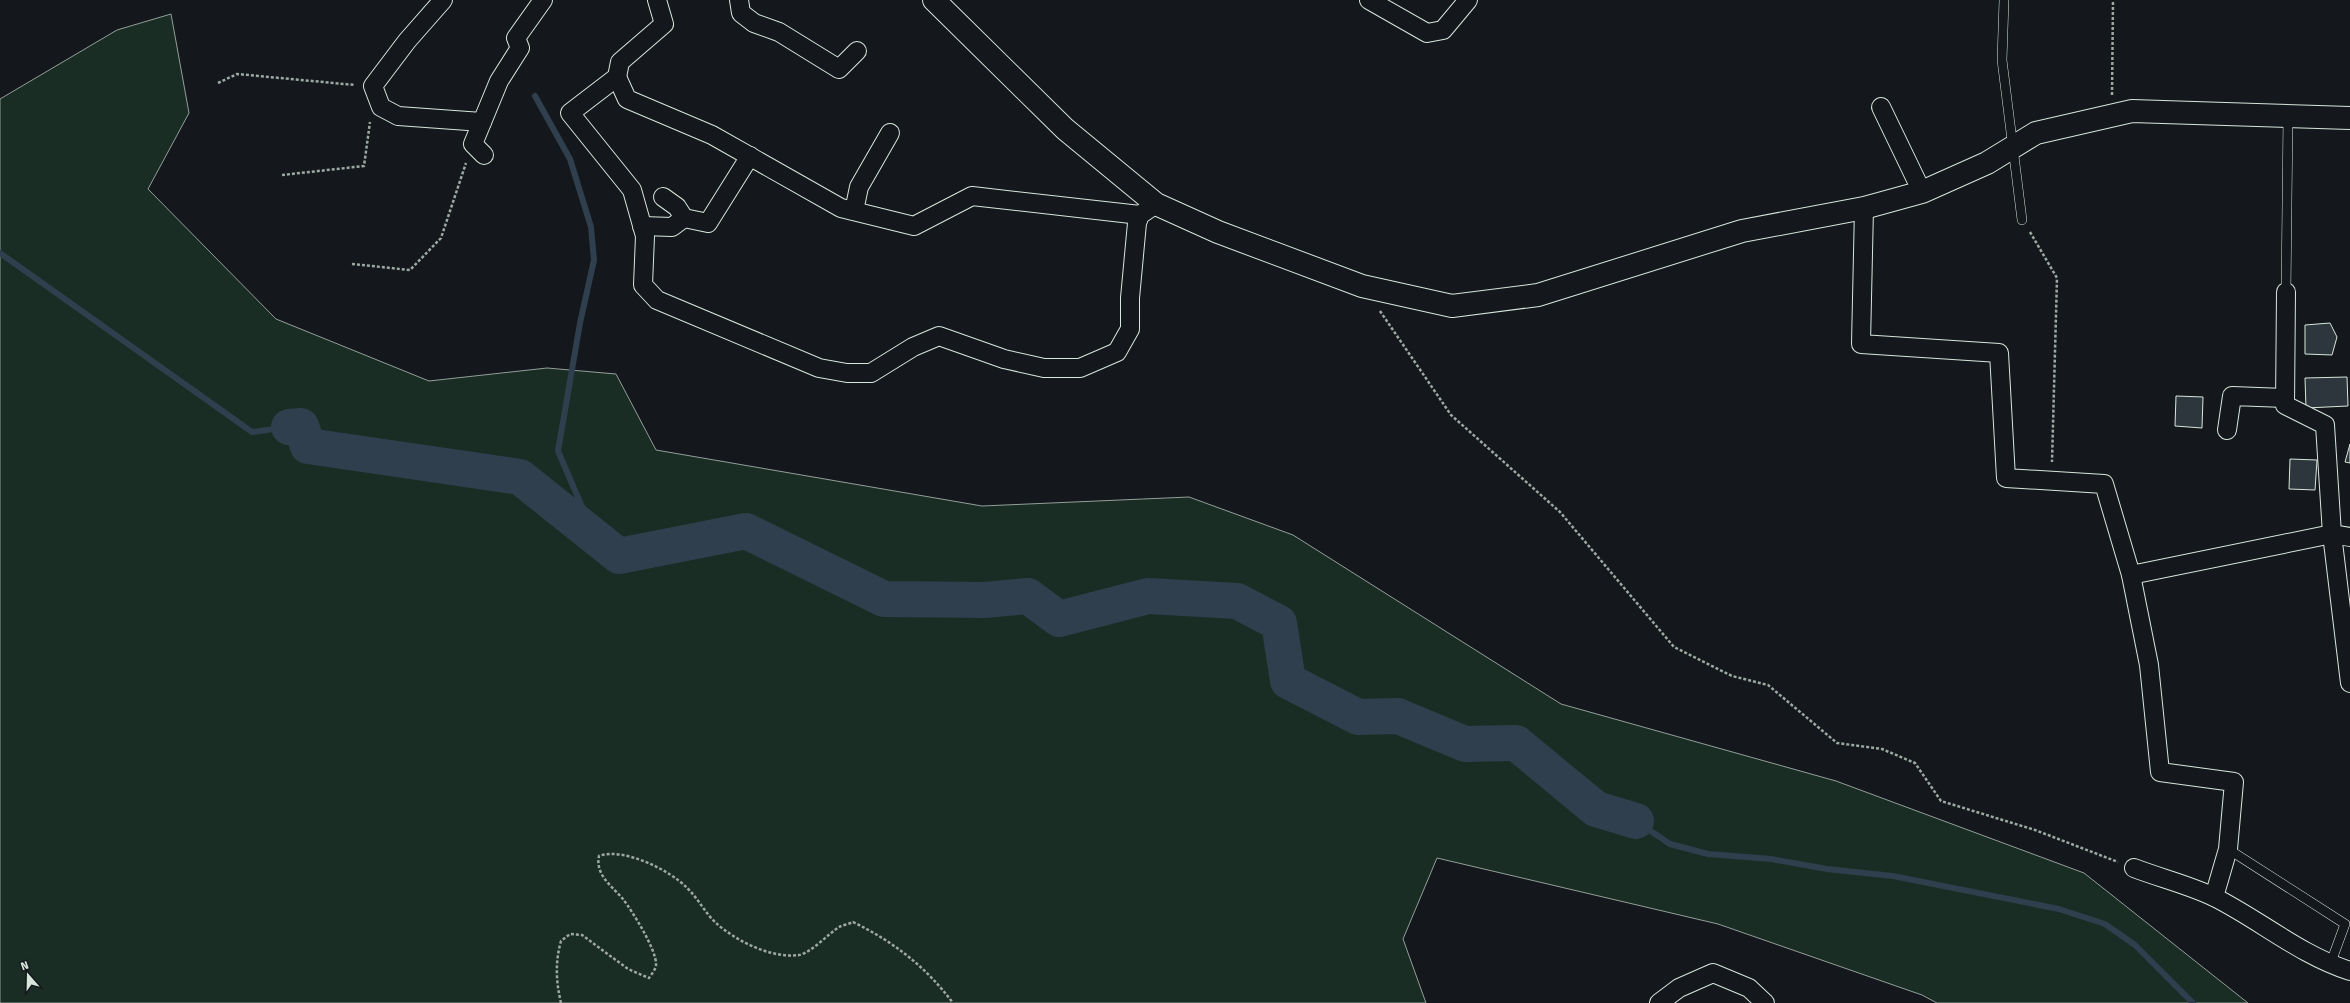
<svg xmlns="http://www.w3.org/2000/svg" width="2350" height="1003" viewBox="0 0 2350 1003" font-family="'Fira Sans',sans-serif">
  <rect width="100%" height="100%" fill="#14181c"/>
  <!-- green -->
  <polygon fill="#1a2d24" stroke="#939e99" points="171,14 189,113 148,189 276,319 429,381 547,368 616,374 656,450 982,506 1189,497 1293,535 1561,704 1836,781 2084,873 2248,1003 1937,1003 1922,995 1718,924 1437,858 1403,939 1426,1003 0,1003 0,99 117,30"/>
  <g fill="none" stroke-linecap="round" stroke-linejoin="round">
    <!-- stream -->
    <g stroke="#2f3f4d" stroke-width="6">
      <polyline points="535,96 570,159 591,227 594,260 580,323 558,451 595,537"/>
      <polyline points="0,253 252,432 289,427"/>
      <polyline points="1636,821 1670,844 1708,854 1771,859 1827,869 1893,876 2059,909 2105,924 2135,945 2193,1003"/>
    </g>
    <!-- river -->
    <polyline stroke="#2f3f4d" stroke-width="36" points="289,427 301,426 308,446 520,477 619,556 746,531 884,599 985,600 1028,596 1059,619 1148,596 1237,601 1279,623 1288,681 1358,717 1398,716 1465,744 1516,743 1596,809 1636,821"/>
  </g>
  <!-- building -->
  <g fill="#2c363c" stroke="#d8e6dc">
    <polygon points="2330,323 2337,337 2332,355 2305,354 2305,325"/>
    <polygon points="2347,377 2348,406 2306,408 2305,378"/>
    <polygon points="2176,396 2203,397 2202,428 2175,426"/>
    <polygon points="2350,444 2350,463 2345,462"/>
    <polygon points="2290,459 2317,460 2315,490 2289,489"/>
  </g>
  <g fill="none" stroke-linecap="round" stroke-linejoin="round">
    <defs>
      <g id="service">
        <polyline points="2004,0 2002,60 2022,220"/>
        <polyline points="2286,292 2288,116"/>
        <polyline points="2228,849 2345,924 2330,965"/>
      </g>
      <g id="minor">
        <polyline points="443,0 407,41 373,86 381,107 398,116 482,122"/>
        <polyline points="657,0 664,24 620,62 617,77 570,113 632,190 645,236 643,285 657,300 819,368 847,373 871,373 913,347 939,336 1004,359 1044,368 1080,368 1117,352 1130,329 1130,298 1137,223 1140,215 1156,204"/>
        <polyline points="739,0 741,13 754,23 779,32 839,69 857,51"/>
        <polyline points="1369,0 1427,33 1443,30 1468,0"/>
        <polyline points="617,77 627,99 712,135 841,208 914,226 972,196 1140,215"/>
        <polyline points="1881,107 1922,192"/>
        <polyline points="484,155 473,144 499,81 520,48 516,38 543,0"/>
        <polyline points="663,197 677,207 684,218"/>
        <polyline points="1864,208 1861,344 1999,353 2006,478 2104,484 2131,575"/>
        <polyline points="854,211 859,187 890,133"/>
        <polyline points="642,226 672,227 684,218 708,223 750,156"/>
        <polyline points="2286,292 2285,405 2325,425 2332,534 2350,537"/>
        <polyline points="2227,430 2232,396 2285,398"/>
        <path d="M2134 868C2160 878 2189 885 2214 897 2260 920 2300 955 2350 971"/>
        <polyline points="2214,897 2228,849 2234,782 2160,772 2149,665 2131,575 2332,534 2350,683"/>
        <polyline points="1659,1003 1679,988 1713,973 1749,988 1765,1003"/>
      </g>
      <polyline id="tertiary" points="934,0 1065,129 1156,204 1218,232 1362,286 1452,306 1538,295 1742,231 1864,208 1922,192 1987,163 2036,133 2132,111 2350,118"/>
    </defs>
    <!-- service casing -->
    <use href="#service" stroke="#d8e6dc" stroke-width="10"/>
    <!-- minor casing -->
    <use href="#minor" stroke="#d8e6dc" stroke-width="20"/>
    <!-- tertiary casing -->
    <use href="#tertiary" stroke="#d8e6dc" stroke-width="24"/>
    <!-- path -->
    <g stroke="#9da8a2" stroke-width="2.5" stroke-dasharray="3 2" stroke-linecap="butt">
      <polyline points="218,83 237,74 355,85"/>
      <polyline points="2112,95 2113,0"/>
      <polyline points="282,175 364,166 370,122"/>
      <polyline points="2030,232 2057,278 2052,462"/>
      <polyline points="352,264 410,270 441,238 466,163"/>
      <polyline points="1380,311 1451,415 1560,512 1674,647 1732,676 1768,685 1837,743 1882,749 1915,763 1941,801 2035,830 2118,862"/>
      <path d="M561 1003C556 982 555 962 561 941L570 934 582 935 628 969 649 978C651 975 656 969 656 965 657 950 632 911 623 899 612 886 595 875 599 856 623 847 670 870 687 888 698 898 705 913 716 923 736 941 772 959 799 955 811 953 828 934 839 927 843 925 849 924 853 922 894 942 926 967 953 1003"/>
    </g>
    <!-- service -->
    <use href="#service" stroke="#14181c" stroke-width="9"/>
    <!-- minor -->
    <use href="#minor" stroke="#14181c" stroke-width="18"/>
    <!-- tertiary -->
    <use href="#tertiary" stroke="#14181c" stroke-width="22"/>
  </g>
  <!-- north arrow -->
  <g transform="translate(28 975) rotate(340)" stroke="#14181c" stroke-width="3" paint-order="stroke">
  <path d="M0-3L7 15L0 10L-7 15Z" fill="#d8e6dc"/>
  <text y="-6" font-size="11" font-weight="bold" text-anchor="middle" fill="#d8e6dc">N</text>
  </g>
</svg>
